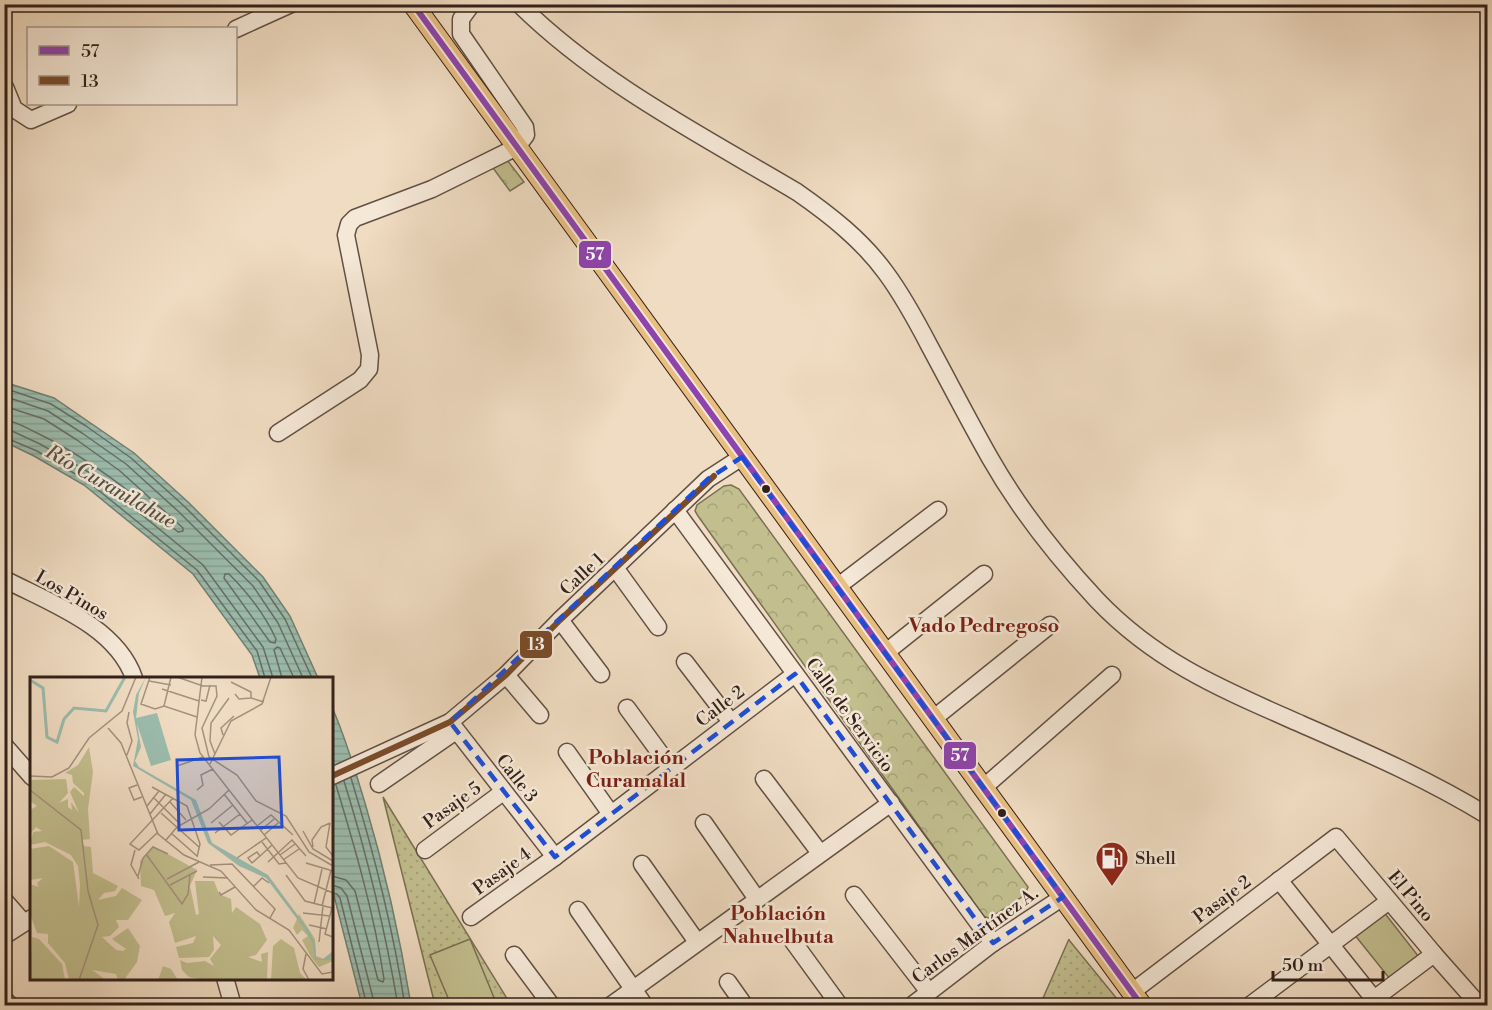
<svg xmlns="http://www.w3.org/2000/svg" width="1492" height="1010" viewBox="0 0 1492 1010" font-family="'Libre Bodoni',serif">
  <defs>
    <pattern id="grass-dots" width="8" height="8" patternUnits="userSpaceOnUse" patternTransform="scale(1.5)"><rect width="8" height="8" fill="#c2be8e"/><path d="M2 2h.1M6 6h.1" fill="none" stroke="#a7a37a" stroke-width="1.8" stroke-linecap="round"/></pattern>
    <pattern id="forest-crowns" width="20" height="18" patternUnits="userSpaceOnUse" patternTransform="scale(1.5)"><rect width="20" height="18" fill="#c2be8e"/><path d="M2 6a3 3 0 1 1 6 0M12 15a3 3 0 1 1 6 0" fill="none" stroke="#a7a37a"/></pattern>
    <pattern id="water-rules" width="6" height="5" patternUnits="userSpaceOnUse" patternTransform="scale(1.5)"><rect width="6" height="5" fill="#9bbcad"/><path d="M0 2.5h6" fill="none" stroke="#86a194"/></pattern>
  </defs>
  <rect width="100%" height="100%" fill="#f0dcc2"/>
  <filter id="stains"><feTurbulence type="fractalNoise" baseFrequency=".00333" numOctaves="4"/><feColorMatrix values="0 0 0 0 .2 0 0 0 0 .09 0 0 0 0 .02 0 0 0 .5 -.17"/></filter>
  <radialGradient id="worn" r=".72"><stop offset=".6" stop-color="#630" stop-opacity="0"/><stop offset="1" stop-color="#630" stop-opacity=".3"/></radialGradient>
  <!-- grass -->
  <g fill="url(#grass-dots)" stroke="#7a7054" stroke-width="1.5">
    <polygon points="383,797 511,1005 435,1005"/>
    <polygon points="1069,939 1069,940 1122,1005 1040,1005"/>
  </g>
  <!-- forest -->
  <g fill="url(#forest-crowns)" stroke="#7a7054" stroke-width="1.5">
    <polygon points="507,160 524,182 510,191 493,168"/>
    <polygon points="731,485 739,489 1028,887 1025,895 993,916 988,918 983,916 698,516 695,511 697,505 724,486"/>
  </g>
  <!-- garden -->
  <g fill="#c2be8e" stroke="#7a7054" stroke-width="1.5">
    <polygon points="1383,911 1419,957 1390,979 1354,934"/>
    <polygon points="470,939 497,1005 451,1005 430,955"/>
  </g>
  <!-- water -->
  <g fill="url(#water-rules)" stroke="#717e72" stroke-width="1.5">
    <polygon points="4,382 54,398 134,453 188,502 263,577 290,616 318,678 260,678 252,655 193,574 84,485 34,456 5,442"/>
    <path d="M332 707C346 739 355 770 365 803 385 870 400 937 411 1005H362L332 888Z"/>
  </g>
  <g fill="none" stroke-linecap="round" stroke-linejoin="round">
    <!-- shore -->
    <g stroke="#666e64" stroke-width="1.5">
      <polyline points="4,388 51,404 86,426 131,458 184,506 259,581 285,619 312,678"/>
      <polyline points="4,396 48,411 82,433 126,464 179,512 253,586 278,623 303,678"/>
      <path d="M4 406 44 419 77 440 120 471 183 528V531L178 532C134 494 88 457 35 432 25 427 15 421 4 420"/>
      <polyline points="4,429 12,431 40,444 92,474 203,565 263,647 273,678"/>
      <polyline points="4,437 37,451 87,481 197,570 257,651 265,678"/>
      <path d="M225 574H229C248 593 265 615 276 639L275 643 270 642 224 578Z"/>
      <polyline points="282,678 274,650 277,647 280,648 294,678"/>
      <path d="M351 778C374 853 393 928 405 1006"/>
      <path d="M344 781C367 855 385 929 398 1006"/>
      <path d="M332 876 346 880 355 891 378 980 383 982 384 979C374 913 355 848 336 785"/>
      <polyline points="332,885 341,888 347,896 375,1006"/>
      <polyline points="332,893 337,894 340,898 367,1006"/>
    </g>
    <defs>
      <g id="minor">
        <path d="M519 4C599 83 701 135 797 192 830 215 862 240 886 273 903 296 917 322 930 347 950 384 969 421 990 458 1019 509 1057 557 1097 600 1157 663 1224 690 1301 724 1365 752 1428 779 1488 816"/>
        <polyline points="236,29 291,4"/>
        <polyline points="5,87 14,109 31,120 68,104"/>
        <polyline points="278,433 360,380 369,369 370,355 346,235 349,224 355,218 432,189 517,147 526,135 525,127 461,34 461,19 472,4"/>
        <polyline points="675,510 993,943"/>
        <polyline points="616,569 658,627"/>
        <path d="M4 579C50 603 116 626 134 678"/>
        <polyline points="837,587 938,510"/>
        <polyline points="560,620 601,674"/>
        <polyline points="885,653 984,574"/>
        <polyline points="685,662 731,722"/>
        <polyline points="506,675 540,715"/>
        <polyline points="627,708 671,768"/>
        <polyline points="933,719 1050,625"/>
        <polyline points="450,722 555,857"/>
        <polyline points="4,745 32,777"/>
        <polyline points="567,752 611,814"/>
        <polyline points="332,776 450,722 506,675 560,620 708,479 742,457"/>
        <polyline points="764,779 820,853"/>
        <polyline points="379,784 456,731"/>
        <polyline points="983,788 1112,675"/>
        <polyline points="704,823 757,899"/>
        <polyline points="425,850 503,792"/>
        <polyline points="642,864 697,942"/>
        <polyline points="1279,880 1374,999"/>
        <polyline points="854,895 929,992"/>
        <polyline points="4,900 24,923"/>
        <polyline points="578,910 645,1006"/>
        <polyline points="471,917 555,857 795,674"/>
        <polyline points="4,936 32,918"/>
        <polyline points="792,940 840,1006"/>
        <polyline points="514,955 552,1006"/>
        <polyline points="225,978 233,1006"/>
        <polyline points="728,982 745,1006"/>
        <polyline points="1132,992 1336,837 1434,954 1480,1006"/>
        <polyline points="4,999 11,1006"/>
        <polyline points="610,1006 891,803"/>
        <polyline points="911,1006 993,943 1063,897"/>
        <polyline points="1249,1006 1389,901"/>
        <polyline points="1375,1006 1374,999 1434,954"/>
      </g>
      <polyline id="major" points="413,4 1142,1006"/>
    </defs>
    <!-- minor casing -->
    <use href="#minor" stroke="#625044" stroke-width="19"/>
    <!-- major casing -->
    <use href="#major" stroke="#32211a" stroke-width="22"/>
    <!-- minor -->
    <use href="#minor" stroke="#f5e8d7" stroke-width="16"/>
    <!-- major -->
    <use href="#major" stroke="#e8be81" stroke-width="20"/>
    <defs>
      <polyline id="bus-1" points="413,4 1142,1006"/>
      <polyline id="bus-2" points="332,776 450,722 506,675 560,620 714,476"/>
    </defs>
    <!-- bus-1 casing -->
    <use href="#bus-1" stroke="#f5e8d7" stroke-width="10"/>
    <!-- bus-2 casing -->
    <use href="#bus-2" stroke="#f5e8d7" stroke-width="10"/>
    <!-- bus-1 -->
    <use href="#bus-1" stroke="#8e44ad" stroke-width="6"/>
    <!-- bus-2 -->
    <use href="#bus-2" stroke="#7a4b2a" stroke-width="6"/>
  </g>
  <!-- marked area -->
  <path fill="none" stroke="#1d4ed8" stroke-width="4.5" stroke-dasharray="12 8" stroke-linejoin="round" d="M742 457 1063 897 993 943 795 674 555 857 450 722 708 479Z"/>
  <!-- icons -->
  <defs>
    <symbol id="fuel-pin" viewBox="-11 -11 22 30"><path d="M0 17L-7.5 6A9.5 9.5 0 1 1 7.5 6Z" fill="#8f2418" stroke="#f5e8d7"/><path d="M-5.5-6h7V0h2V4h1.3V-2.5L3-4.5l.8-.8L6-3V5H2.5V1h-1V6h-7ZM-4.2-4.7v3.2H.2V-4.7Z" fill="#fff"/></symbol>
  </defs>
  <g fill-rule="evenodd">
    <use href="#fuel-pin" x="1093" y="839" width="38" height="52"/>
  </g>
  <!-- markers -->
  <g fill="#32211a" stroke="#f5e8d7" stroke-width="2">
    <circle cx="766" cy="489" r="5"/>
    <circle cx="1002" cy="813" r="5"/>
  </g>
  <g text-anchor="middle" stroke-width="5" stroke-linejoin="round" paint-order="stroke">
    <!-- street labels -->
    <g font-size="18" fill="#32211a" stroke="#f5e8d7">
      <text transform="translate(582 574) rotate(-43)" y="6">Calle 1</text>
      <text transform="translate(72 595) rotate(30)" y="6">Los Pinos</text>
      <text transform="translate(720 706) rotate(-37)" y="6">Calle 2</text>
      <text transform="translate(850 715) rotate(54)" y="6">Calle de Servicio</text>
      <text transform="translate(517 778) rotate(52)" y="6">Calle 3</text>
      <text transform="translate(452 805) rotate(-36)" y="6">Pasaje 5</text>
      <text transform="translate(502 871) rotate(-36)" y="6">Pasaje 4</text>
      <text transform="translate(1411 896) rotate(50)" y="6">El Pino</text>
      <text transform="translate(1222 899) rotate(-37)" y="6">Pasaje 2</text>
      <text transform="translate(975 935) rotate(-36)" y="6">Carlos Martínez A.</text>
    </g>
    <!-- poi labels -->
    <g font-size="18" fill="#32211a" stroke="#f5e8d7" text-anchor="start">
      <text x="1135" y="864">Shell</text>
    </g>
    <!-- water labels -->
    <g font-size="20" font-style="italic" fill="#525046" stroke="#f5e8d7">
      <text transform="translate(111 486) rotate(30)" y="7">Río Curanilahue</text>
    </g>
    <!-- neighbourhood labels -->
    <g font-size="20" font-weight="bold" fill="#7a1f14" stroke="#f5e8d7">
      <text x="984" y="632">Vado Pedregoso</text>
      <text x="636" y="764">Población<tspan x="636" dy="23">Curamalal</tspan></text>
      <text x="778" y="920">Población<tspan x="778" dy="23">Nahuelbuta</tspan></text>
    </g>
  </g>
  <!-- overview -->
  <g transform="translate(30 677)">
    <rect width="303" height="303" fill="#f0dcc2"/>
    <path d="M59 70 63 95 58 132 60 162 52 163 54 169 61 170 63 196 88 209 85 214 74 216 68 223 86 219 92 211 112 223 98 243H86L89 250 80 259 72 260 86 273 93 274 96 272 82 262 98 251 110 269 107 285 94 303H88L86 297 62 293 76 303H39L35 286 18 266V257L7 256 0 237V207L9 210 7 206 13 201 0 203V172L19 169 43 185 49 230 50 208 48 189 41 178 15 165 0 168 3 155 12 154 6 150 0 157V133L7 129 0 124V103L36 102 38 116 29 126 38 122V130L42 133 41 125 49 136 40 115 44 110 54 119V116L43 106 42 98 35 96 48 88ZM123 169 167 193 160 209 166 238 169 237 165 204H184L189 217 201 222 202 236 206 230 230 247 237 263 226 278 218 280 232 285 231 277 238 275 237 303 169 302 159 300 152 293 150 283 157 286 175 284 184 289 180 282 191 268 183 259 184 273 179 280 149 281 146 270 163 266 166 259 145 266 139 245 145 236 135 239 124 213 111 209 110 184ZM269 237 285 262 286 279 294 282 303 276V284L289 290 281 280 272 263 278 259 272 253 267 258 263 251ZM2 260 9 262 32 287 35 303H0ZM251 262 264 271 270 296 277 303H241L243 269ZM133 289 141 292 148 303H128Z" fill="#c2be8e"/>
    <path d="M116 0 109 16 106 41 127 36 141 83 121 89 107 47 111 70 105 84 109 90 166 123 182 166 238 198 280 255 285 267 286 281 293 282 303 274 301 283H285L283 267 274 251 236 201 209 189 178 166 161 123 103 89 108 62 103 35 106 18Z" fill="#9bbcad"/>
    <path fill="none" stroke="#9bbcad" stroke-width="3" d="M0 3 13 11 17 60 27 65 34 42 44 31 76 34 95 0"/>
    <path fill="none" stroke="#a4917f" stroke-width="1.5" d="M120 0 111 27 125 32 134 29 167 40M147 0 173 9H186L187 19 172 51 179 80 207 98 226 124 256 139 279 175 303 189M172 0 165 58 170 76 268 201 303 216M119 4 141 8M201 5 221 15V21L234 25M132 12 169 24M205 17 209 22 221 21M171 23 176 24 180 8M134 29 141 0M78 51 91 66 128 157 154 178 191 194 226 233 259 253 292 297 303 295M193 58 191 51 204 39M185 77 180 64 181 46 199 21M97 78 102 64 97 46 99 35M180 87 201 44 232 27 241 0M147 89 173 80M0 99 22 100 39 91 59 61 92 34 106 0M107 108 99 111 104 123 112 120M122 110 157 129 170 167 167 180M0 113 51 153 58 214 68 248 49 303M167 113 173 108 171 98 183 92M194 117 217 146M123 120 150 147M140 125 156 143M117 129 129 114M131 136 169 170M120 137 136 117M189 145 201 158 222 143M181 146 203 128M300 146 296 170 303 179M227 149 241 138 263 158M230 154 244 142M273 154 283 172 303 184M127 156 109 173 100 167 143 121M141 156 167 179M185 156 210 137M234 158 248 146M136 163 147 150 179 132 199 113M232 165 249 187 256 186M283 170 282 163 291 150 300 146M105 173 101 188 109 202M116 177 152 227 158 217 160 198M250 178 265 167M230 179 227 175 218 181 222 186 230 179 242 168M207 181 236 161M253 183 269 172M238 185 262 163 276 179M276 186 303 194M180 188 202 187 245 232 240 241M256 198 275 224 302 231M108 199 113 181 123 170 138 177M173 200 198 201M137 202 169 185M140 208 167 194M223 210 232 201 239 206M189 215 191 218 205 210M284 227 292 192M303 227 295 257 303 260M292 229 301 193M273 236 300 239M279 248 297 252M289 265 293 229M276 277 273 292 279 303"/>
    <path fill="#1d4ed8" fill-opacity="0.15" stroke="#1d4ed8" stroke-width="3" d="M249 80 252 150 149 153 147 83Z"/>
    <rect width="303" height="303" fill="none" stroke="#32211a" stroke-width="3"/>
  </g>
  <g stroke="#f5e8d7" stroke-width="2">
    <rect x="578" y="240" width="34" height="29" rx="6" fill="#8e44ad"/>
    <rect x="519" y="630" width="34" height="29" rx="6" fill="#7a4b2a"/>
    <rect x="943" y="741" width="34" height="29" rx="6" fill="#8e44ad"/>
  </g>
  <g font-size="16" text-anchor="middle" font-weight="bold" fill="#fff">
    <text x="595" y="260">57</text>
    <text x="536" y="650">13</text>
    <text x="960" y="761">57</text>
  </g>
  <!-- margin -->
  <rect width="1492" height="1010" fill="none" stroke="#f0dcc2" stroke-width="24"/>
  <rect x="6" y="6" width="1480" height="998" fill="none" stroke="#32211a" stroke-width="3"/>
  <rect x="12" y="12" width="1468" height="986" fill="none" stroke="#32211a" stroke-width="1.5"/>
  <!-- legend -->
  <rect x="27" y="27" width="210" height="78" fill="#f5e8d7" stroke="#a7988b" stroke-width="1.5"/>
  <rect x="39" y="46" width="30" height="9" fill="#8e44ad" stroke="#a7988b" stroke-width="1.5"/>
  <text x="81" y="57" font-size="18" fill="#32211a">57</text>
  <rect x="39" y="76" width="30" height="9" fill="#7a4b2a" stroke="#a7988b" stroke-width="1.5"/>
  <text x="81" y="87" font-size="18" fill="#32211a">13</text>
  <!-- scale -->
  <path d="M1273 971v9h110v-9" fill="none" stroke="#32211a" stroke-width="3"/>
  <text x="1282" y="971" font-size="18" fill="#32211a" stroke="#f5e8d7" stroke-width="4.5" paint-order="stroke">50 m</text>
  <rect width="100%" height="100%" filter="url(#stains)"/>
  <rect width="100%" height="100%" fill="url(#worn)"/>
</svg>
